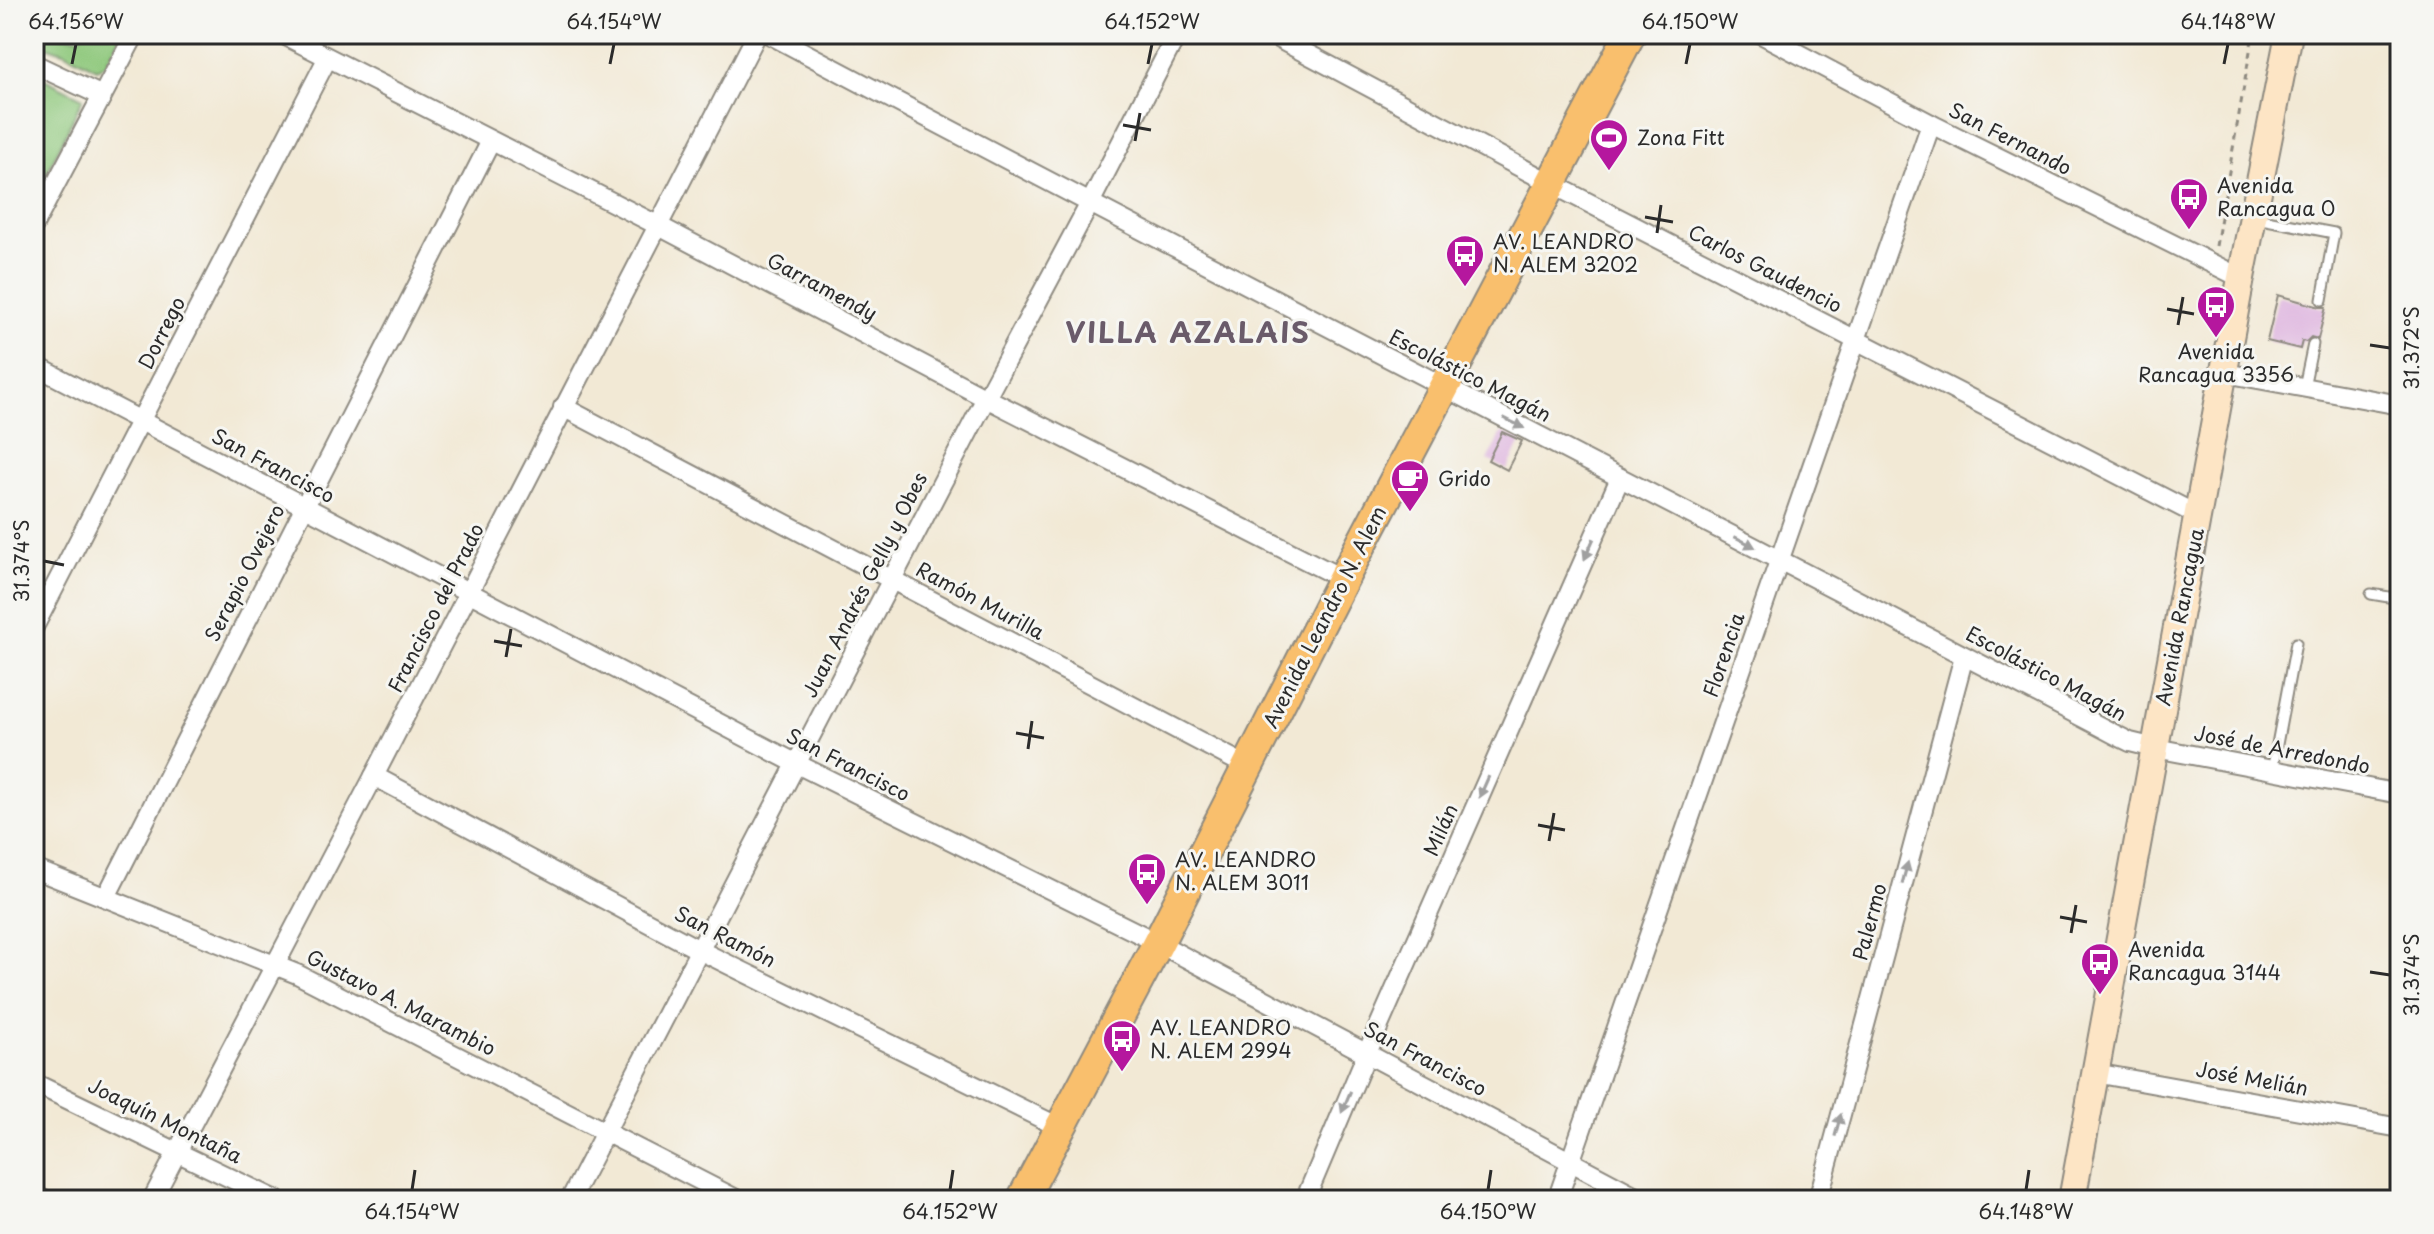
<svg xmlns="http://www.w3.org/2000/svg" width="2434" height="1234" viewBox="0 0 2434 1234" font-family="'Playpen Sans',sans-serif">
  <rect width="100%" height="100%" fill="#f6f6f2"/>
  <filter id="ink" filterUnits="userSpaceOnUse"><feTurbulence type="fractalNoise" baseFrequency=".0125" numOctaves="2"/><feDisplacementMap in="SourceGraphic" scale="16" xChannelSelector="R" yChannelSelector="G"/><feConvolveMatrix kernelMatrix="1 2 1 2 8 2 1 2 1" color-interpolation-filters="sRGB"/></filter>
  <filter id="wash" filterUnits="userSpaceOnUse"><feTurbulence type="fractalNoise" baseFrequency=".006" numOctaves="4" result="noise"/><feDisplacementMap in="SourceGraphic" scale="32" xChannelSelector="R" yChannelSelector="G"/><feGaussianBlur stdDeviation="1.8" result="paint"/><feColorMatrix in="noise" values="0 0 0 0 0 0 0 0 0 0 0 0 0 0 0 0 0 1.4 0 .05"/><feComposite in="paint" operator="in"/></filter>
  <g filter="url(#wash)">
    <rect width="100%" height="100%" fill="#f2e9d5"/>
    <!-- green -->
    <g fill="#8ec87c" stroke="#5c7a54" stroke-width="2">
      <polygon points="34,34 79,37 83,34 122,34 106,64 97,69 66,53 34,42"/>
      <polygon points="34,74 83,98 34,200"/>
    </g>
    <g id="blocks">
      <!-- building -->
      <g fill="#deb4df">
        <polygon points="2278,295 2320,307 2326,307 2318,339 2311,337 2306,342 2302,341 2300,349 2267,341"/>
        <polygon points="1502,432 1522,441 1507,470 1488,460"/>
      </g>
    </g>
  </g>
  <g filter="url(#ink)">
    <use href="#blocks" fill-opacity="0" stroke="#8e8a80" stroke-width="2"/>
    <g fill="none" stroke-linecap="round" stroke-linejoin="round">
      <defs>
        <g id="lane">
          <polyline points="2256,218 2334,233 2322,300"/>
          <polyline points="2304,387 2313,344"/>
          <polyline points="2371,594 2400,599"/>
          <polyline points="2272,771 2296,643"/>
          <polyline points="34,1190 55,1200"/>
        </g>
        <g id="street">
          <polyline points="282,34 657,225 986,398 1343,579"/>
          <path d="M769 34C1216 272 1667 500 2116 735L2130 742 2155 748 2400 794"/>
          <polyline points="1270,34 1552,184 2199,516"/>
          <polyline points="1761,34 1931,124 2241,278"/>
          <polyline points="34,64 102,96"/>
          <polyline points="34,225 135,34"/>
          <polyline points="34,365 797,764 1158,943 1643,1200"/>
          <polyline points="2225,373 2400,405"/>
          <polyline points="563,407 1237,761 1249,764"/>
          <polyline points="34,627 327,59"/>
          <polyline points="374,776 701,951 1061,1128"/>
          <polyline points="34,869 297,974 738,1200"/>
          <polyline points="106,897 491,141"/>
          <polyline points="2095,1073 2400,1128"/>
          <polyline points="34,1083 276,1200"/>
          <polyline points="152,1200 374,776 757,34"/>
          <polyline points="570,1200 986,398 1089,205 1177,34"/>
          <polyline points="1305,1200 1367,1053 1620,478"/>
          <polyline points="1557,1200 1931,124"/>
          <polyline points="1818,1200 1964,656"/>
        </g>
        <polyline id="secondary" points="2072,1200 2241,278 2289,34"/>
        <polyline id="primary" points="1022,1200 1158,943 1343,579 1630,34"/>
      </defs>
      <!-- lane casing -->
      <use href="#lane" stroke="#8e8a80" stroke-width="13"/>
      <!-- street casing -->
      <use href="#street" stroke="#8e8a80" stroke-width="22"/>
      <!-- secondary casing -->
      <use href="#secondary" stroke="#8e8a80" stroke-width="30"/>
      <!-- primary casing -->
      <use href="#primary" stroke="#8e8a80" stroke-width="34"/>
      <!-- path -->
      <polyline stroke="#8e8a80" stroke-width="3" stroke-dasharray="6 6" stroke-linecap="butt" points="2216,246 2253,34"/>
      <!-- lane -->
      <use href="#lane" stroke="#fff" stroke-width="9"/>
      <!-- street -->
      <use href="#street" stroke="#fff" stroke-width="18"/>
      <!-- secondary -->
      <use href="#secondary" stroke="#fde5c5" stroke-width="26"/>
      <!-- primary -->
      <use href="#primary" stroke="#f9bf6d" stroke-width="30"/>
    </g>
    <!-- one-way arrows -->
    <defs><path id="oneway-solid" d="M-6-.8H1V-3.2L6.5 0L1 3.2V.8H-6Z" transform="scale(2)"/></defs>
    <g fill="#a0a0a0">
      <use href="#oneway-solid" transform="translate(1514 423) rotate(27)"/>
      <use href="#oneway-solid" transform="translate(1745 542) rotate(27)"/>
      <use href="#oneway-solid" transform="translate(1589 549) rotate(114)"/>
      <use href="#oneway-solid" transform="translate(1484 787) rotate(114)"/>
      <use href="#oneway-solid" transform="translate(1905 873) rotate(-75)"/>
      <use href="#oneway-solid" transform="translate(1346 1102) rotate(113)"/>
      <use href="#oneway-solid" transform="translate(1838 1125) rotate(-75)"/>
    </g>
  </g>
  <!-- ticks -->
  <path fill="none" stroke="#2b2b2b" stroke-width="3" d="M72 64 76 44M610 64 614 44M1148 64 1152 44M1686 64 1690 44M2224 64 2228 44M1123 125 1151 130M1135 141 1140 113M1645 217 1673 222M1657 233 1661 205M2167 309 2194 314M2178 325 2183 297M2370 345 2390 348M44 561 64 565M494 641 522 646M506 657 511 629M1016 733 1044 738M1028 749 1032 721M1538 825 1565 830M1549 841 1554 813M2060 917 2087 922M2071 933 2076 905M2370 972 2390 975M412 1190 415 1170M950 1190 953 1170M1488 1190 1491 1170M2026 1190 2029 1170"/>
  <!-- icons -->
  <defs>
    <symbol id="stadium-pin" viewBox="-11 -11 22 30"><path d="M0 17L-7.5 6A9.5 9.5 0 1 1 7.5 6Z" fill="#b5179e" stroke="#f6f6f2"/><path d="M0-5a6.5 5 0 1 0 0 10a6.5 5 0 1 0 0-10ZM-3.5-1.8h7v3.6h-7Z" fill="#fff"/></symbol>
    <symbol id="bus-pin" viewBox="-11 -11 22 30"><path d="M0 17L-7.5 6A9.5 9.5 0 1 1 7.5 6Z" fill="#b5179e" stroke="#f6f6f2"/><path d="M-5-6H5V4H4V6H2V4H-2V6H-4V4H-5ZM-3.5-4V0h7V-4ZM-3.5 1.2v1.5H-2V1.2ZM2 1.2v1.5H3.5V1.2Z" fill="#fff"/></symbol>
    <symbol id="cafe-pin" viewBox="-11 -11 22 30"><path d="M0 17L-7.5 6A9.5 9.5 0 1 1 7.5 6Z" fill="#b5179e" stroke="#f6f6f2"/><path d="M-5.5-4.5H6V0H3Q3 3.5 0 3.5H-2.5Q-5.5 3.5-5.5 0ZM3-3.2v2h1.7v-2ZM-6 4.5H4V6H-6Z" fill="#fff"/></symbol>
  </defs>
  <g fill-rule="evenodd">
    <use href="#stadium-pin" x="1587" y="116" width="44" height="60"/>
    <use href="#bus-pin" x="2167" y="175" width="44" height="60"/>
    <use href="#bus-pin" x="1443" y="232" width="44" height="60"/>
    <use href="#bus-pin" x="2194" y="283" width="44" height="60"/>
    <use href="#cafe-pin" x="1388" y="457" width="44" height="60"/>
    <use href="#bus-pin" x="1125" y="850" width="44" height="60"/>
    <use href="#bus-pin" x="2078" y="940" width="44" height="60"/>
    <use href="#bus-pin" x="1100" y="1017" width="44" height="60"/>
  </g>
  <g text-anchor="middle" stroke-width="6" stroke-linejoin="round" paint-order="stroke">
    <!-- poi labels -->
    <g font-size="20" fill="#2b2b2b" stroke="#f6f6f2" text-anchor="start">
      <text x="1637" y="145">Zona Fitt</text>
      <text x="2217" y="193">Avenida<tspan x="2217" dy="23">Rancagua 0</tspan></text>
      <text x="1493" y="249">AV. LEANDRO<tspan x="1493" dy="23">N. ALEM 3202</tspan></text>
      <text x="2216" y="359" text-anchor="middle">Avenida<tspan x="2216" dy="23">Rancagua 3356</tspan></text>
      <text x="1438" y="486">Grido</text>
      <text x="1175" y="867">AV. LEANDRO<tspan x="1175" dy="23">N. ALEM 3011</tspan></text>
      <text x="2128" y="957">Avenida<tspan x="2128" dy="23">Rancagua 3144</tspan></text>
      <text x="1150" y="1035">AV. LEANDRO<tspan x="1150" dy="23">N. ALEM 2994</tspan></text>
    </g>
    <!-- street labels -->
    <g font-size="20" fill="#2b2b2b" stroke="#f6f6f2">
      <text transform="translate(2010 139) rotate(27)" y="7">San Fernando</text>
      <text transform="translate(1765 269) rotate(27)" y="7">Carlos Gaudencio</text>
      <text transform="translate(822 287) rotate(28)" y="7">Garramendy</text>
      <text transform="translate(162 333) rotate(-63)" y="7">Dorrego</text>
      <text transform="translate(1470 376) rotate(27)" y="7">Escolástico Magán</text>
      <text transform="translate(273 466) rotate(28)" y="7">San Francisco</text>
      <text transform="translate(245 573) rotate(-63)" y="7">Serapio Ovejero</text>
      <text transform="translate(865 585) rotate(-63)" y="7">Juan Andrés Gelly y Obes</text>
      <text transform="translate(980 601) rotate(28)" y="7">Ramón Murilla</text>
      <text transform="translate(436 608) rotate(-63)" y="7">Francisco del Prado</text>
      <text transform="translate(1325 617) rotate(-63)" y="7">Avenida Leandro N. Alem</text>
      <text transform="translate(2180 617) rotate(-79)" y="7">Avenida Rancagua</text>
      <text transform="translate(1724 655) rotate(-71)" y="7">Florencia</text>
      <text transform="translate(2046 674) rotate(28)" y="7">Escolástico Magán</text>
      <text transform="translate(2282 750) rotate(11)" y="7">José de Arredondo</text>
      <text transform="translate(848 765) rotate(27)" y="7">San Francisco</text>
      <text transform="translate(1441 830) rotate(-66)" y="7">Milán</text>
      <text transform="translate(1870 922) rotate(-75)" y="7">Palermo</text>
      <text transform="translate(725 937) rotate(27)" y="7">San Ramón</text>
      <text transform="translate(401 1003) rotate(27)" y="7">Gustavo A. Marambio</text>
      <text transform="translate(1425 1059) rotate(28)" y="7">San Francisco</text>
      <text transform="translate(2252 1079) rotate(10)" y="7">José Melián</text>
      <text transform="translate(165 1121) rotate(26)" y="7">Joaquín Montaña</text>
    </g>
    <!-- district labels -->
    <g font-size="28" font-weight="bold" letter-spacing="2" fill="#6a5b6a" stroke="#f6f6f2">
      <text x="1188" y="343">VILLA AZALAIS</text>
    </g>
  </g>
  <!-- margin -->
  <rect width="2434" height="1234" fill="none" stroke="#f6f6f2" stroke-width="88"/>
  <rect x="44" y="44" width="2346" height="1146" fill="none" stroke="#2b2b2b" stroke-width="3"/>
  <g font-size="20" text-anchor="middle" fill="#2b2b2b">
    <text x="76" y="29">64.156°W</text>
    <text x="614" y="29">64.154°W</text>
    <text x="1152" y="29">64.152°W</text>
    <text x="1690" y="29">64.150°W</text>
    <text x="2228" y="29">64.148°W</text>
    <text transform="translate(2412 348) rotate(-90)" y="7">31.372°S</text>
    <text transform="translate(22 561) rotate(-90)" y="7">31.374°S</text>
    <text transform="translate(2412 975) rotate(-90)" y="7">31.374°S</text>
    <text x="412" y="1219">64.154°W</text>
    <text x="950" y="1219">64.152°W</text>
    <text x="1488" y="1219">64.150°W</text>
    <text x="2026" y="1219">64.148°W</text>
  </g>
</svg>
